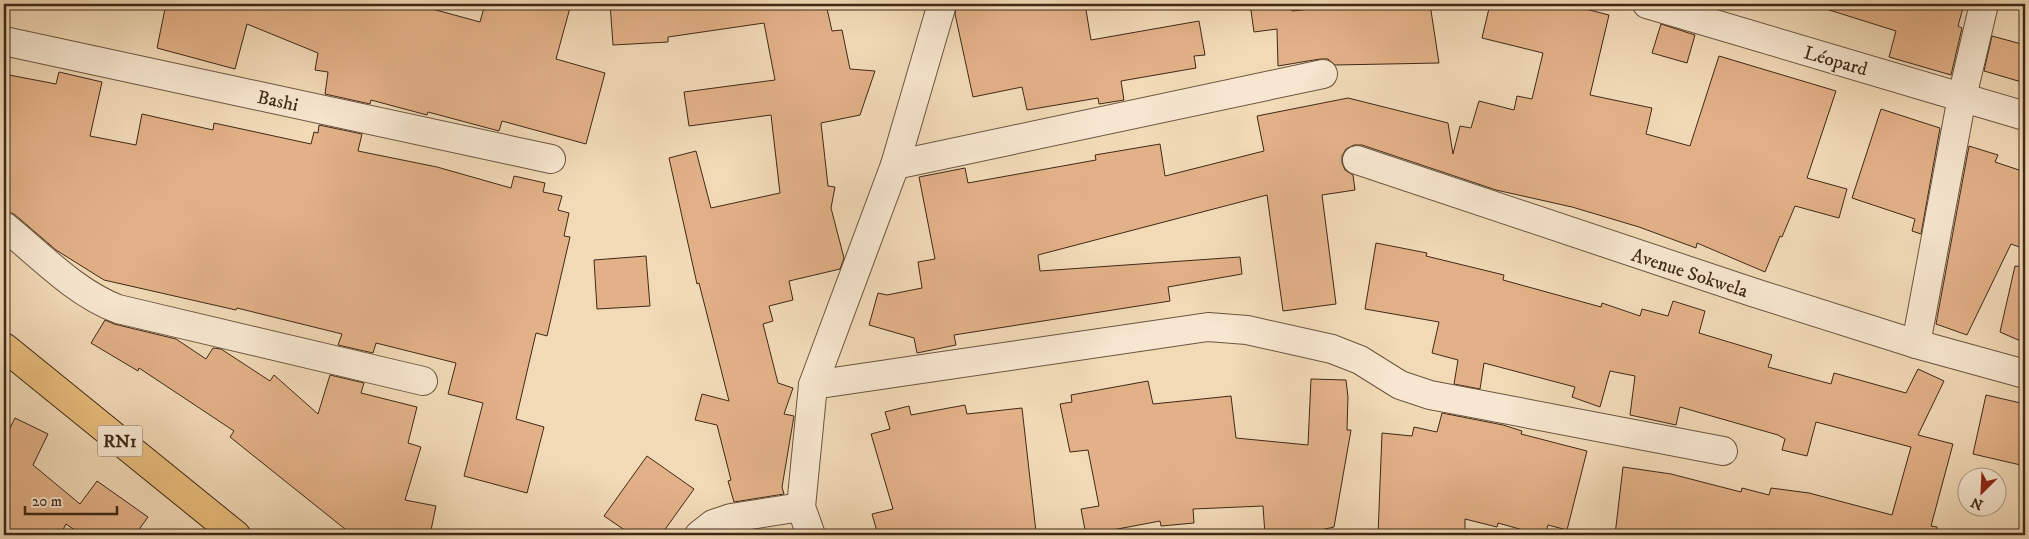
<svg xmlns="http://www.w3.org/2000/svg" width="2029" height="539" viewBox="0 0 2029 539" font-family="'IM FELL DW Pica',serif">
  <rect width="100%" height="100%" fill="#f2dab7"/>
  <filter id="stains"><feTurbulence type="fractalNoise" baseFrequency=".004" numOctaves="4"/><feColorMatrix values="0 0 0 0 .2 0 0 0 0 .09 0 0 0 0 .02 0 0 0 .5 -.17"/></filter>
  <radialGradient id="worn" r=".72"><stop offset=".6" stop-color="#630" stop-opacity="0"/><stop offset="1" stop-color="#630" stop-opacity=".3"/></radialGradient>
  <!-- building -->
  <g fill="#e3b188" stroke="#3f2917">
    <polygon points="166,4 253,4 272,9 274,4 414,4 480,22 485,4 571,4 556,59 605,73 586,144 502,121 499,131 428,112 427,115 371,100 370,104 325,94 328,72 315,70 318,53 247,24 235,69 157,48"/>
    <polygon points="610,4 826,4 832,31 842,30 850,69 875,71 860,115 821,123 828,186 835,187 831,208 844,258 840,269 789,281 793,300 769,306 773,321 763,324 778,383 793,388 784,414 794,416 782,487 784,494 734,502 728,481 731,480 717,425 695,420 702,394 729,401 699,283 697,284 669,158 696,151 711,208 780,193 771,115 689,126 684,92 775,80 764,23 668,37 668,42 613,45"/>
    <polygon points="957,4 1085,4 1091,40 1199,21 1205,55 1194,56 1196,68 1121,81 1124,100 1099,104 1098,98 1027,110 1022,87 973,97 955,14"/>
    <polygon points="1250,4 1291,4 1292,11 1357,4 1430,4 1439,63 1335,65 1328,59 1320,59 1278,66 1277,29 1254,32"/>
    <polygon points="1490,4 1566,4 1609,15 1590,95 1652,108 1646,134 1690,146 1719,56 1836,91 1807,178 1847,189 1839,218 1795,206 1782,237 1780,236 1765,272 1697,243 1696,248 1639,227 1572,207 1496,190 1362,145 1354,145 1346,149 1342,156 1342,163 1345,170 1353,175 1355,190 1322,195 1336,304 1283,311 1267,195 1038,255 1040,271 1240,257 1242,274 1168,287 1170,301 954,335 956,345 917,353 914,338 869,325 878,293 887,295 922,288 918,262 935,259 919,177 965,168 968,183 1096,160 1095,155 1160,144 1165,176 1264,151 1257,116 1348,98 1448,123 1453,154 1460,126 1471,128 1479,101 1514,110 1517,96 1532,99 1543,53 1482,38"/>
    <polygon points="1827,4 1964,4 1958,26 1962,28 1951,75 1889,57 1896,31 1826,9"/>
    <polygon points="1661,24 1695,35 1687,63 1652,53"/>
    <polygon points="1992,36 2025,45 2025,83 1984,71"/>
    <polygon points="59,72 102,82 90,136 136,145 142,114 213,130 214,123 311,144 314,132 318,133 319,125 362,134 358,151 437,167 511,188 514,176 545,183 543,192 562,196 558,210 569,213 564,236 570,237 547,336 536,333 516,419 544,427 527,493 464,476 483,403 448,394 456,363 376,343 373,353 338,345 342,334 237,308 236,310 104,280 56,250 14,214 4,211 4,74 56,84"/>
    <polygon points="1881,109 1940,128 1921,234 1912,231 1915,219 1852,198"/>
    <polygon points="1969,146 1998,155 1995,162 2025,172 2025,249 2011,244 1967,335 1936,324"/>
    <polygon points="1376,243 1427,253 1426,256 1504,275 1503,280 1601,307 1602,303 1640,316 1642,309 1668,316 1673,301 1705,311 1699,333 1772,355 1768,367 1831,384 1834,373 1906,393 1918,369 1944,381 1918,435 1953,444 1931,526 1937,527 1936,535 1615,535 1623,467 1671,474 1741,492 1742,488 1769,495 1771,488 1809,493 1892,515 1911,447 1816,422 1807,456 1782,450 1785,439 1778,435 1680,407 1676,425 1630,415 1635,376 1610,371 1600,407 1572,397 1575,387 1484,363 1480,389 1454,384 1458,360 1432,353 1439,322 1365,309"/>
    <polygon points="646,256 650,306 597,309 594,260"/>
    <polygon points="2015,266 2025,267 2025,343 2000,332"/>
    <polygon points="105,320 114,324 176,339 206,359 213,348 221,349 270,381 274,375 318,414 330,375 364,383 361,393 417,407 408,443 421,447 405,500 436,506 430,535 360,535 350,533 230,437 234,431 139,368 138,371 91,343"/>
    <polygon points="1311,379 1346,380 1348,397 1347,430 1351,430 1334,527 1299,535 1265,535 1263,506 1193,509 1194,523 1161,526 1160,521 1086,535 1081,509 1099,506 1088,450 1070,452 1060,404 1072,402 1071,395 1148,381 1153,404 1231,396 1236,438 1308,445"/>
    <polygon points="1986,395 2025,404 2025,466 1973,454"/>
    <polygon points="965,405 967,414 1022,408 1036,532 1005,535 878,535 872,514 893,509 871,434 890,429 885,412 909,406 911,415"/>
    <polygon points="1442,413 1503,425 1522,431 1521,434 1587,451 1567,530 1548,525 1545,535 1541,535 1498,523 1497,527 1465,519 1465,535 1378,535 1382,433 1412,436 1414,427 1437,432"/>
    <polygon points="15,418 48,434 33,465 80,504 97,481 148,517 135,535 82,535 66,524 60,535 4,535 4,440"/>
    <polygon points="647,456 694,489 661,535 632,535 604,516"/>
  </g>
  <g fill="none" stroke-linecap="round" stroke-linejoin="round">
    <defs>
      <g id="minor">
        <polyline points="1647,4 2025,116"/>
        <polyline points="4,41 551,159"/>
        <polyline points="1357,160 1752,292 1916,344 2025,374"/>
        <polyline points="895,165 1323,74"/>
        <path d="M4 226C39 254 75 293 118 309L423 381"/>
        <polyline points="1916,344 1962,97 1984,4"/>
        <polyline points="813,385 1208,327 1247,330 1332,349 1360,360 1400,385 1430,395 1723,451"/>
        <polyline points="699,535 713,524 731,518 801,507"/>
        <polyline points="811,535 801,507 813,385 895,165 942,4"/>
      </g>
      <polyline id="trunk" points="4,347 236,535"/>
    </defs>
    <!-- minor casing -->
    <use href="#minor" stroke="#6c553f" stroke-width="30"/>
    <!-- trunk casing -->
    <use href="#trunk" stroke="#3f2917" stroke-width="30"/>
    <!-- minor -->
    <use href="#minor" stroke="#f7e7d0" stroke-width="28"/>
    <!-- trunk -->
    <use href="#trunk" stroke="#e9bd7c" stroke-width="28"/>
  </g>
  <g text-anchor="middle" stroke-width="4" stroke-linejoin="round" paint-order="stroke">
    <!-- shield labels -->
    <rect fill="#f7e7d0" stroke="#76624e" stroke-width="1" x="97.5" y="425.5" width="45" height="31" rx="4"/>
    <g font-size="18" font-weight="bold" fill="#3f2917">
      <text x="120" y="447">RN1</text>
    </g>
    <!-- street labels -->
    <g font-size="19" fill="#3f2917" stroke="#f7e7d0">
      <text transform="translate(1836 60) rotate(16)" y="7">Léopard</text>
      <text transform="translate(278 100) rotate(12)" y="7">Bashi</text>
      <text transform="translate(1690 272) rotate(18)" y="7">Avenue Sokwela</text>
    </g>
  </g>
  <!-- margin -->
  <rect width="2029" height="539" fill="none" stroke="#f2dab7" stroke-width="20"/>
  <rect x="5" y="5" width="2019" height="529" fill="none" stroke="#3f2917" stroke-width="2.5"/>
  <rect x="10" y="10" width="2009" height="519" fill="none" stroke="#3f2917"/>
  <!-- north arrow -->
  <g transform="translate(1982 492) rotate(204)"><circle r="24" fill="#f7e7d0" stroke="#ad9b86"/>
  <path d="M0-4L9 19L0 12L-9 19Z" fill="#8f2418"/>
  <text y="-8" font-size="14" font-weight="bold" text-anchor="middle" fill="#3f2917">N</text>
  </g>
  <!-- scale -->
  <path d="M25 506v8h92v-8" fill="none" stroke="#3f2917" stroke-width="2.5"/>
  <text x="32" y="506" font-size="15" fill="#3f2917" stroke="#f7e7d0" stroke-width="4" paint-order="stroke">20 m</text>
  <rect width="100%" height="100%" filter="url(#stains)"/>
  <rect width="100%" height="100%" fill="url(#worn)"/>
</svg>
